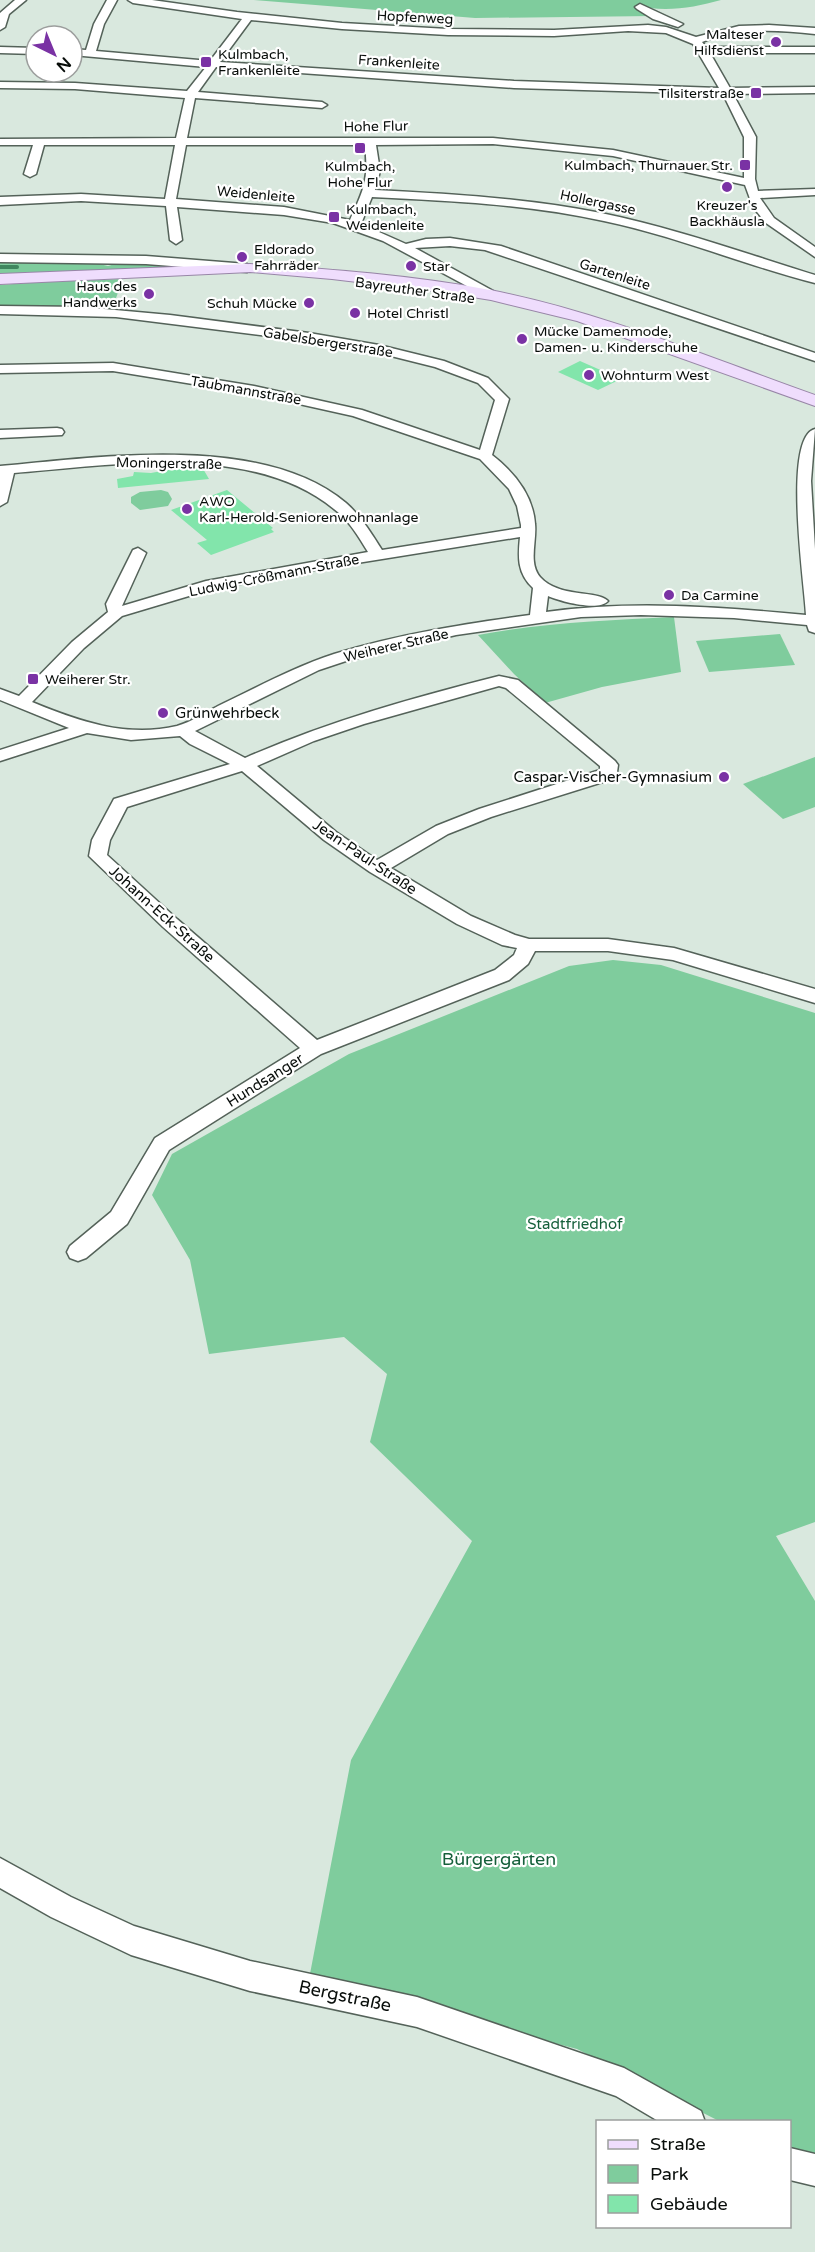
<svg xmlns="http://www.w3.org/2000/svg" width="815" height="2252" viewBox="0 0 815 2252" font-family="'Varela Round',sans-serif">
  <rect width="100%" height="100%" fill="#d9e8de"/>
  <!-- green -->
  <g fill="#7fcc9d">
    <path d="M254 0H721C693 8 663 13 635 5L653 16 475 18Z"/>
    <polygon points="122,262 188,267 39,273 0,273 0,263 95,263 108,266"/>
    <polygon points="123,279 112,309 101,313 0,309 0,285 54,281"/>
    <polygon points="161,490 168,492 172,499 168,506 140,510 131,503 131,497 140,492"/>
    <path d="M674 617 681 672 602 687 545 703 514 674 478 635C543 623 608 620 674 617Z"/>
    <polygon points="780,634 795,665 709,672 696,641"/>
    <polygon points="815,757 815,807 783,819 743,784"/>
    <polygon points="613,960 661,965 815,1013 815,1522 776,1536 815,1601 815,2155 790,2151 790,2122 719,2121 577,2049 309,1979 351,1760 472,1541 370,1442 387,1374 344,1337 209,1354 190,1260 152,1195 172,1154 349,1054 569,966"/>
  </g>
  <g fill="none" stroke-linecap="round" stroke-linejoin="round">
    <!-- stream -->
    <polyline stroke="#3f875f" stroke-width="4" points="0,267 17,267"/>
  </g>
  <!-- building -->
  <g fill="#82e5ab">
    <polygon points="580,361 621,379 598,390 558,372"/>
    <polygon points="188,466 202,467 209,479 118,488 117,479 133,476 134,472 151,473"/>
    <polygon points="227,490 273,528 271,529 274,532 211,555 197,543 207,540 171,510"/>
  </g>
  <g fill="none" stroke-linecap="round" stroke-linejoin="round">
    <defs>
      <g id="minor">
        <polygon points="15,0 26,0 9,14 5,27 0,30 0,13"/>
        <path d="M107 0H117L104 24 96 51 210 61 242 19 133 3 128 0H152L237 12 342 23 448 29 554 30 648 25 666 27 696 37 739 26 769 25 815 28V34C777 30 738 27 702 42L706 47H815V53H710L730 88 815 87V93L733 94 756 137 755 179 758 191 815 189V195L760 198 774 218 815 247V257L766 223 753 207 745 185 613 156 493 144 376 145 380 171 375 190C450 194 526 198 601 213 674 228 744 253 815 275V283C744 265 676 236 604 221 528 204 450 201 372 197L361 224 406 244 426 239 450 238 501 246 815 353V361L485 250 450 246 415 248 495 292 497 295 491 299 383 241 333 223 284 215 177 207 182 240 176 244 170 240 166 206 81 201 0 205V197L81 194 165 199 175 145H44L36 174 30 177 24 174 33 145H0V139L176 138 185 98 75 89 0 88V82L75 83 187 91 206 67 72 55V49L86 50 94 24ZM251 20 342 29 448 35 554 36 628 31 666 33 693 44 719 88 514 81 220 62ZM216 67 514 88 723 94 744 137V178L613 150 493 138H187L195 98 322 108 327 105 322 102 198 92ZM186 145H365C369 180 364 189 350 220L284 207 176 199Z"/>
        <polygon points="640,4 683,24 678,27 653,19 637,9 635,7"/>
        <polygon points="0,47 36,48 36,54 0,53"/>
        <polygon points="0,254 146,256 247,264 253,268 247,272 146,264 0,262"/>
        <path d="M0 306 82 307 170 315 309 333 379 345 444 361 488 378 509 399 492 455C514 472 533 495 535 524 537 540 528 563 540 577 558 598 598 590 608 601 598 612 560 601 548 596L546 612C633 600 720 607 806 615 805 587 782 437 815 429L811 481 815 549V633L809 631 807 625 734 618 641 615 581 617 456 635 346 661 319 670 195 731 245 758C327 722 412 698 499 676L518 680 615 761 618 765 617 772 606 781 491 817 448 834 391 868 471 916 515 935 529 939H608L674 948 815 989V1003L673 960 608 951H535L528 964 509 980 321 1054 169 1150 127 1224 86 1258 78 1261 70 1258 67 1252 70 1246 111 1212 155 1138 300 1048 163 927 89 856 92 840 114 799 230 764 190 744 180 736 131 740 87 733 0 761V750L69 728 0 700V689L19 696 72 642 108 612 106 604 133 550 138 548 146 553 122 606 206 581 368 552C358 536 349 520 334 509 253 442 111 465 14 473L7 502 0 506V466C100 457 263 433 346 503 361 516 371 533 382 550L521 528V525L517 506 509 489 480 459 353 416 254 394 113 371 0 373V365L113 363 254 386 362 410 480 450 495 400 478 383 435 367 379 353 309 341 116 317 0 314ZM520 537C518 557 517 573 533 588L530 615C465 624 398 634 334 654 294 667 256 688 218 706 205 713 191 722 177 726 126 738 78 721 32 702L84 648 122 616 209 590 301 572ZM499 686 506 688 600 766V770L479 809 436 826 377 860 336 832 257 766 314 741 364 724ZM242 771 324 840 370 872 457 924 502 945 517 948 514 955 495 970 317 1040 177 919 107 855 110 840 127 807Z"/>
        <polygon points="57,428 62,429 64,432 62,435 0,438 0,430"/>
        <polygon points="0,1858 71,1897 134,1926 250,1961 417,1997 624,2068 701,2111 705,2122 660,2122 616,2096 417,2027 250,1991 131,1955 51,1917 0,1888"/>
        <polygon points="790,2148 815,2154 815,2186 790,2180"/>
      </g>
      <path id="major" d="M250 264C330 269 411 275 490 290 602 312 708 357 815 395V406L577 321 491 300 441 292 332 279 250 272 0 284V274Z"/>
    </defs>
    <!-- minor casing -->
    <use href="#minor" stroke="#546259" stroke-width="3"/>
    <!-- major casing -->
    <use href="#major" stroke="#9886a7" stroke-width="2"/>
    <!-- minor -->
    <use href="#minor" fill="#fff" fill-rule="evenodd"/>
    <!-- major -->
    <use href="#major" fill="#efddfd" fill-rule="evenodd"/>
  </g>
  <!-- markers -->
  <g fill="#7a32a4" stroke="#fff" stroke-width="2">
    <circle cx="776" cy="42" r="6"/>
    <rect x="200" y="56" width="12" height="12" rx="3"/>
    <rect x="750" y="87" width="12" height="12" rx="3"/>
    <rect x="354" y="142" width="12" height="12" rx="3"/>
    <rect x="739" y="159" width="12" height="12" rx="3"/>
    <circle cx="727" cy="187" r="6"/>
    <rect x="328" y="211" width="12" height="12" rx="3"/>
    <circle cx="242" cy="257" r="6"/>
    <circle cx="411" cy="266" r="6"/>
    <circle cx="149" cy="294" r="6"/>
    <circle cx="309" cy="303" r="6"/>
    <circle cx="355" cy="313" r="6"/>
    <circle cx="522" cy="339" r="6"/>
    <circle cx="589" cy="375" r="6"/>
    <circle cx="187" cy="509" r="6"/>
    <circle cx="669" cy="595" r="6"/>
    <rect x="27" y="673" width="12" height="12" rx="3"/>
    <circle cx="163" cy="713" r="6"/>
    <circle cx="724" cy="777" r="6"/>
  </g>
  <g text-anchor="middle" stroke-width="4.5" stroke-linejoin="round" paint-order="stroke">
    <!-- far-street labels -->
    <g font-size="14" fill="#080d0a" stroke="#fff">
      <text transform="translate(415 17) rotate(3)" y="5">Hopfenweg</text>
      <text transform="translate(399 62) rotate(4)" y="5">Frankenleite</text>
      <text transform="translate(376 126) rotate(-1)" y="5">Hohe Flur</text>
      <text transform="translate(256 194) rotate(5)" y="5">Weidenleite</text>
      <text transform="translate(598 202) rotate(12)" y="5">Hollergasse</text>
      <text transform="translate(615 274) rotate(18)" y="5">Gartenleite</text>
      <text transform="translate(415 290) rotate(8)" y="5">Bayreuther Straße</text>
      <text transform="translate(328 342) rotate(9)" y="5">Gabelsbergerstraße</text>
      <text transform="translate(246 390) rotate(10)" y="5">Taubmannstraße</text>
      <text transform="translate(169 463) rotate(1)" y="5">Moningerstraße</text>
      <text transform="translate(274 575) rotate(-11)" y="5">Ludwig-Crößmann-Straße</text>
      <text transform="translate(396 645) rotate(-13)" y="5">Weiherer Straße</text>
    </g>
    <!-- far-poi labels -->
    <g font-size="14" fill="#080d0a" stroke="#fff" text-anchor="start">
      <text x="764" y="39" text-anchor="end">Malteser<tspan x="764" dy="16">Hilfsdienst</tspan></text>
      <text x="218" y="59">Kulmbach,<tspan x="218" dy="16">Frankenleite</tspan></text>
      <text x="744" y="98" text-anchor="end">Tilsiterstraße</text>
      <text x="733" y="170" text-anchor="end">Kulmbach, Thurnauer Str.</text>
      <text x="360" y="171" text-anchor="middle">Kulmbach,<tspan x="360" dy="16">Hohe Flur</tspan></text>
      <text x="727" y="210" text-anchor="middle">Kreuzer's<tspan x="727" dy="16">Backhäusla</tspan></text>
      <text x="346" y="214">Kulmbach,<tspan x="346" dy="16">Weidenleite</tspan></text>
      <text x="254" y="254">Eldorado<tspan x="254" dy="16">Fahrräder</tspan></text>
      <text x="423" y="271">Star</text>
      <text x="137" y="291" text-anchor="end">Haus des<tspan x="137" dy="16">Handwerks</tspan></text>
      <text x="297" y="308" text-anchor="end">Schuh Mücke</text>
      <text x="367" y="318">Hotel Christl</text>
      <text x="534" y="336">Mücke Damenmode,<tspan x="534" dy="16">Damen- u. Kinderschuhe</tspan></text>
      <text x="601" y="380">Wohnturm West</text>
      <text x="199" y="506">AWO<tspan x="199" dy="16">Karl-Herold-Seniorenwohnanlage</tspan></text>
      <text x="681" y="600">Da Carmine</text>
      <text x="45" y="684">Weiherer Str.</text>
    </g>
    <!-- poi labels -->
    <g font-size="15" fill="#080d0a" stroke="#fff" text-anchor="start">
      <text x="175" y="718">Grünwehrbeck</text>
      <text x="712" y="782" text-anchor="end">Caspar-Vischer-Gymnasium</text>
    </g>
    <!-- street labels -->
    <g font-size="15" fill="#080d0a" stroke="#fff">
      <text transform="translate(365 857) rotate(34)" y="5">Jean-Paul-Straße</text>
      <text transform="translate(162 914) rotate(42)" y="5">Johann-Eck-Straße</text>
      <text transform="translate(265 1080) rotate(-32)" y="5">Hundsanger</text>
    </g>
    <!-- park labels -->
    <g font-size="15" fill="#16603b" stroke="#fff">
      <text x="575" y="1229">Stadtfriedhof</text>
    </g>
    <!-- near-park labels -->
    <g font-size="18" fill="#16603b" stroke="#fff">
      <text x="499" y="1865">Bürgergärten</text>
    </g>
    <!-- near-street labels -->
    <g font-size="18" fill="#080d0a" stroke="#fff">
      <text transform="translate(345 1996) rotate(12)" y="6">Bergstraße</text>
    </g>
  </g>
  <!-- legend -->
  <rect x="596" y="2120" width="195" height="108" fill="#ffffff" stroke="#9c9e9d" stroke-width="1.5"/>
  <rect x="608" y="2140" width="30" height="9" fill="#efddfd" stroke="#9c9e9d" stroke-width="1.5"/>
  <text x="650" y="2150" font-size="18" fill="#080d0a">Straße</text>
  <rect x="608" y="2165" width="30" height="18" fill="#7fcc9d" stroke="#9c9e9d" stroke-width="1.5"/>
  <text x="650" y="2180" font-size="18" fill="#080d0a">Park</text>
  <rect x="608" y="2195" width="30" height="18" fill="#82e5ab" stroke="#9c9e9d" stroke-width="1.5"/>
  <text x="650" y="2210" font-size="18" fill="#080d0a">Gebäude</text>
  <!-- north arrow -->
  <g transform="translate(54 54) rotate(137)"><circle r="28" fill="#ffffff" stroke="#9c9e9d" stroke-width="1.5"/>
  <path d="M0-4.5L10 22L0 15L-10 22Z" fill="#7a32a4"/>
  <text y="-9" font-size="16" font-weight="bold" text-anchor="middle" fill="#080d0a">N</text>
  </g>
</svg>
